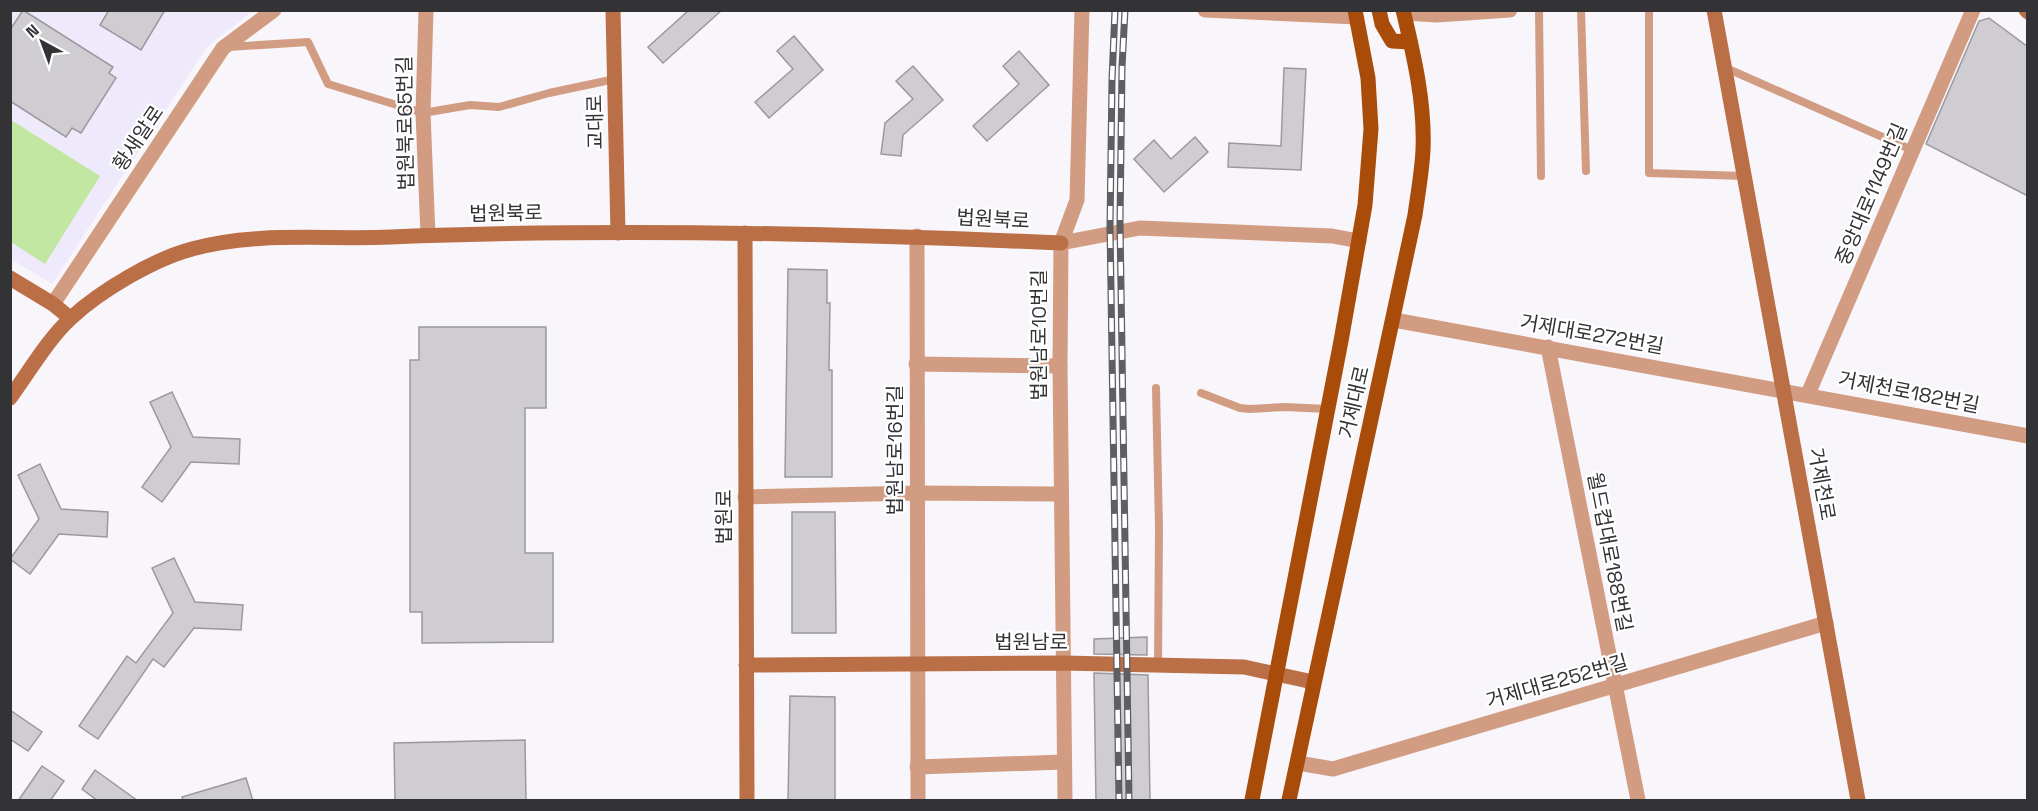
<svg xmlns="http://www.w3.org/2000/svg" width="2038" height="811" viewBox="0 0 2038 811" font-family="'Space Grotesk','Noto Sans KR',sans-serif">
  <rect width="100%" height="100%" fill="#f8f6fb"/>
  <!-- education -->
  <polygon fill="#eeeafc" points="10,11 253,11 207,47 52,284 11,259"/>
  <!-- green -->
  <polygon fill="#c2e7a2" points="11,120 100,176 45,264 11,242"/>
  <!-- building -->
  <g fill="#cfcdd2" stroke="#9b999d" stroke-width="1.5">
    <polygon points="23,10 113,67 109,73 116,78 81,133 72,128 66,137 10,101 10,30"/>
    <polygon points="109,10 165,10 141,50 100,25"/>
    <polygon points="689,10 722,10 663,63 648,47"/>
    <polygon points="1989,18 2028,47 2028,196 1926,144 1979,21"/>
    <polygon points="794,36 823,70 769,118 755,102 793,69 777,51"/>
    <polygon points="1019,51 1049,85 987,141 973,126 1019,84 1003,66"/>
    <polygon points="913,66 943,100 903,135 901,156 881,154 885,123 913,99 896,81"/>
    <polygon points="1284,68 1306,69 1301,170 1228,167 1229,143 1281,146"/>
    <polygon points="1195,137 1208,152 1164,192 1134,159 1154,140 1171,159"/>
    <polygon points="788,269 827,270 827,303 830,303 829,370 832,370 832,477 785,477"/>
    <polygon points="419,327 546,327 546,408 525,408 525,553 553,553 553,642 422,643 422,612 410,612 410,360 419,360"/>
    <polygon points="172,392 193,437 240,439 239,464 191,462 162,502 142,487 171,447 150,402"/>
    <polygon points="40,464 61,509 108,512 107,537 59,534 30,574 10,559 39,519 18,475"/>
    <polygon points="792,512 835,512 836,633 792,633"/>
    <polygon points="174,558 195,602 243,605 241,630 194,628 164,667 153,659 98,739 79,726 127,656 136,663 173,613 152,568"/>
    <polygon points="1147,637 1147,655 1094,654 1094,639"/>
    <polygon points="1094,673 1148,675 1150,801 1096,801"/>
    <polygon points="790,696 835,697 835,801 788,801"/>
    <polygon points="10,710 42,732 28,751 10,739"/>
    <polygon points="525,740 526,801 395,801 394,743"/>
    <polygon points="42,766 64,781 50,801 18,801"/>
    <polygon points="95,770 138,801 98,801 82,789"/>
    <polygon points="246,778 253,801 183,801 182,797"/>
  </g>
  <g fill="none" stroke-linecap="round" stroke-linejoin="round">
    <!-- service -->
    <g stroke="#d29c82" stroke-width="8">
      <polyline points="1539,10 1541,176"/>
      <polyline points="1581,10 1586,171"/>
      <polyline points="1649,10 1649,173 1744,176"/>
      <polyline points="228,47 308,42 328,84 423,113 470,105 499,107 549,93 615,79"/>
      <polyline points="1726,68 1912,150"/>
      <polyline points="1156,388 1159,528 1158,665"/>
      <polyline points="1201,393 1240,408 1250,409 1285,407 1327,409"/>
    </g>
    <!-- minor -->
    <g stroke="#d29c82" stroke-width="15">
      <polyline points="426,10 423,113 428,235"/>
      <polyline points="1205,10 1356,17"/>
      <polyline points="1404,13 1437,15 1510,10"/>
      <polyline points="917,236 918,800"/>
      <polyline points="1061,243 1140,228 1332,236 1359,241"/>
      <polyline points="53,304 223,48 274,10"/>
      <polyline points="1394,320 2028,436"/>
      <polyline points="1548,347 1638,800"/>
      <polyline points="916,364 1060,366"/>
      <polyline points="1808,394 1973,10"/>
      <polyline points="745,497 917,493 1061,494"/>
      <polyline points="1298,763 1333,769 1826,623"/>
      <polyline points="917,767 1064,762"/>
      <polyline points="1065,800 1060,366 1061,243 1077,200 1082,10"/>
    </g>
    <!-- secondary -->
    <g stroke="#bb6f46" stroke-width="15">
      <polyline points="613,10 618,233"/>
      <polyline points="1714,10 1858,800"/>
      <polyline points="2026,10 2028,12"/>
      <polyline points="745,233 747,800"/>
      <polyline points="10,278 53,304 70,318"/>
      <path d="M10 398C29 372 48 339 71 318 100 291 154 259 192 249 256 231 325 240 391 237 614 228 838 233 1061 243"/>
      <polyline points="746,665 1063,663 1244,667 1313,682"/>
    </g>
    <!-- primary -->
    <g stroke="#a94c09" stroke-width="15">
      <polyline points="1379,10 1382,24 1392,41 1410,42"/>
      <polyline points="1252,800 1341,341 1365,205 1371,129 1368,78 1355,10"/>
      <path d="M1289 800 1415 215C1418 193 1422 171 1423 150 1425 103 1414 56 1403 10"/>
    </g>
    <defs>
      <g id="rail">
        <polyline points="1115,10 1112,80 1110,227 1119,800"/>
        <polyline points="1125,10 1122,67 1120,223 1129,800"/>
      </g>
    </defs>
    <!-- rail casing -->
    <use href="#rail" stroke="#5f5e60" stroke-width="7"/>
    <!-- rail -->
    <use href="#rail" stroke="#fff" stroke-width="4.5" stroke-dasharray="14" stroke-linecap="butt"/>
  </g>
  <g text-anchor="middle" stroke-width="4.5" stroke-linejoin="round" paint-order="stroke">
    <!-- street labels -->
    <g font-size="20" fill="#333234" stroke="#fff">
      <text transform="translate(595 122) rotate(-91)" y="7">교대로</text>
      <text transform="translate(405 123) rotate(-91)" y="7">법원북로65번길</text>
      <text transform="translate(138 138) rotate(-56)" y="7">황새알로</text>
      <text transform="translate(1871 194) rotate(-67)" y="7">중앙대로1149번길</text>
      <text transform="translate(506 213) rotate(-1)" y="7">법원북로</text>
      <text transform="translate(993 219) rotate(3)" y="7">법원북로</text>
      <text transform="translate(1592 334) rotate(10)" y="7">거제대로272번길</text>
      <text transform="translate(1039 335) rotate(-90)" y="7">법원남로10번길</text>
      <text transform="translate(1909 392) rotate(11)" y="7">거제천로182번길</text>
      <text transform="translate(1354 402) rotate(-77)" y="7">거제대로</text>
      <text transform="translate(895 450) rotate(-90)" y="7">법원남로16번길</text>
      <text transform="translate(1822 484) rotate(80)" y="7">거제천로</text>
      <text transform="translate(724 517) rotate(-90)" y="7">법원로</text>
      <text transform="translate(1610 552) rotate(79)" y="7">월드컵대로188번길</text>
      <text x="1031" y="649">법원남로</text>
      <text transform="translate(1557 681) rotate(-16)" y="7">거제대로252번길</text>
    </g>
  </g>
  <!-- border -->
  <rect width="2038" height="811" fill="none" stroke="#333234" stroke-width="24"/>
  <!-- north arrow -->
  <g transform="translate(42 42) rotate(319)" stroke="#ffffff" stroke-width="4.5" paint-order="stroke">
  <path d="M0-4.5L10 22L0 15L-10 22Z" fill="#333234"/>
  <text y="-9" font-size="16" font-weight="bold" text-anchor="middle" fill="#333234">N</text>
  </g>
</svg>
